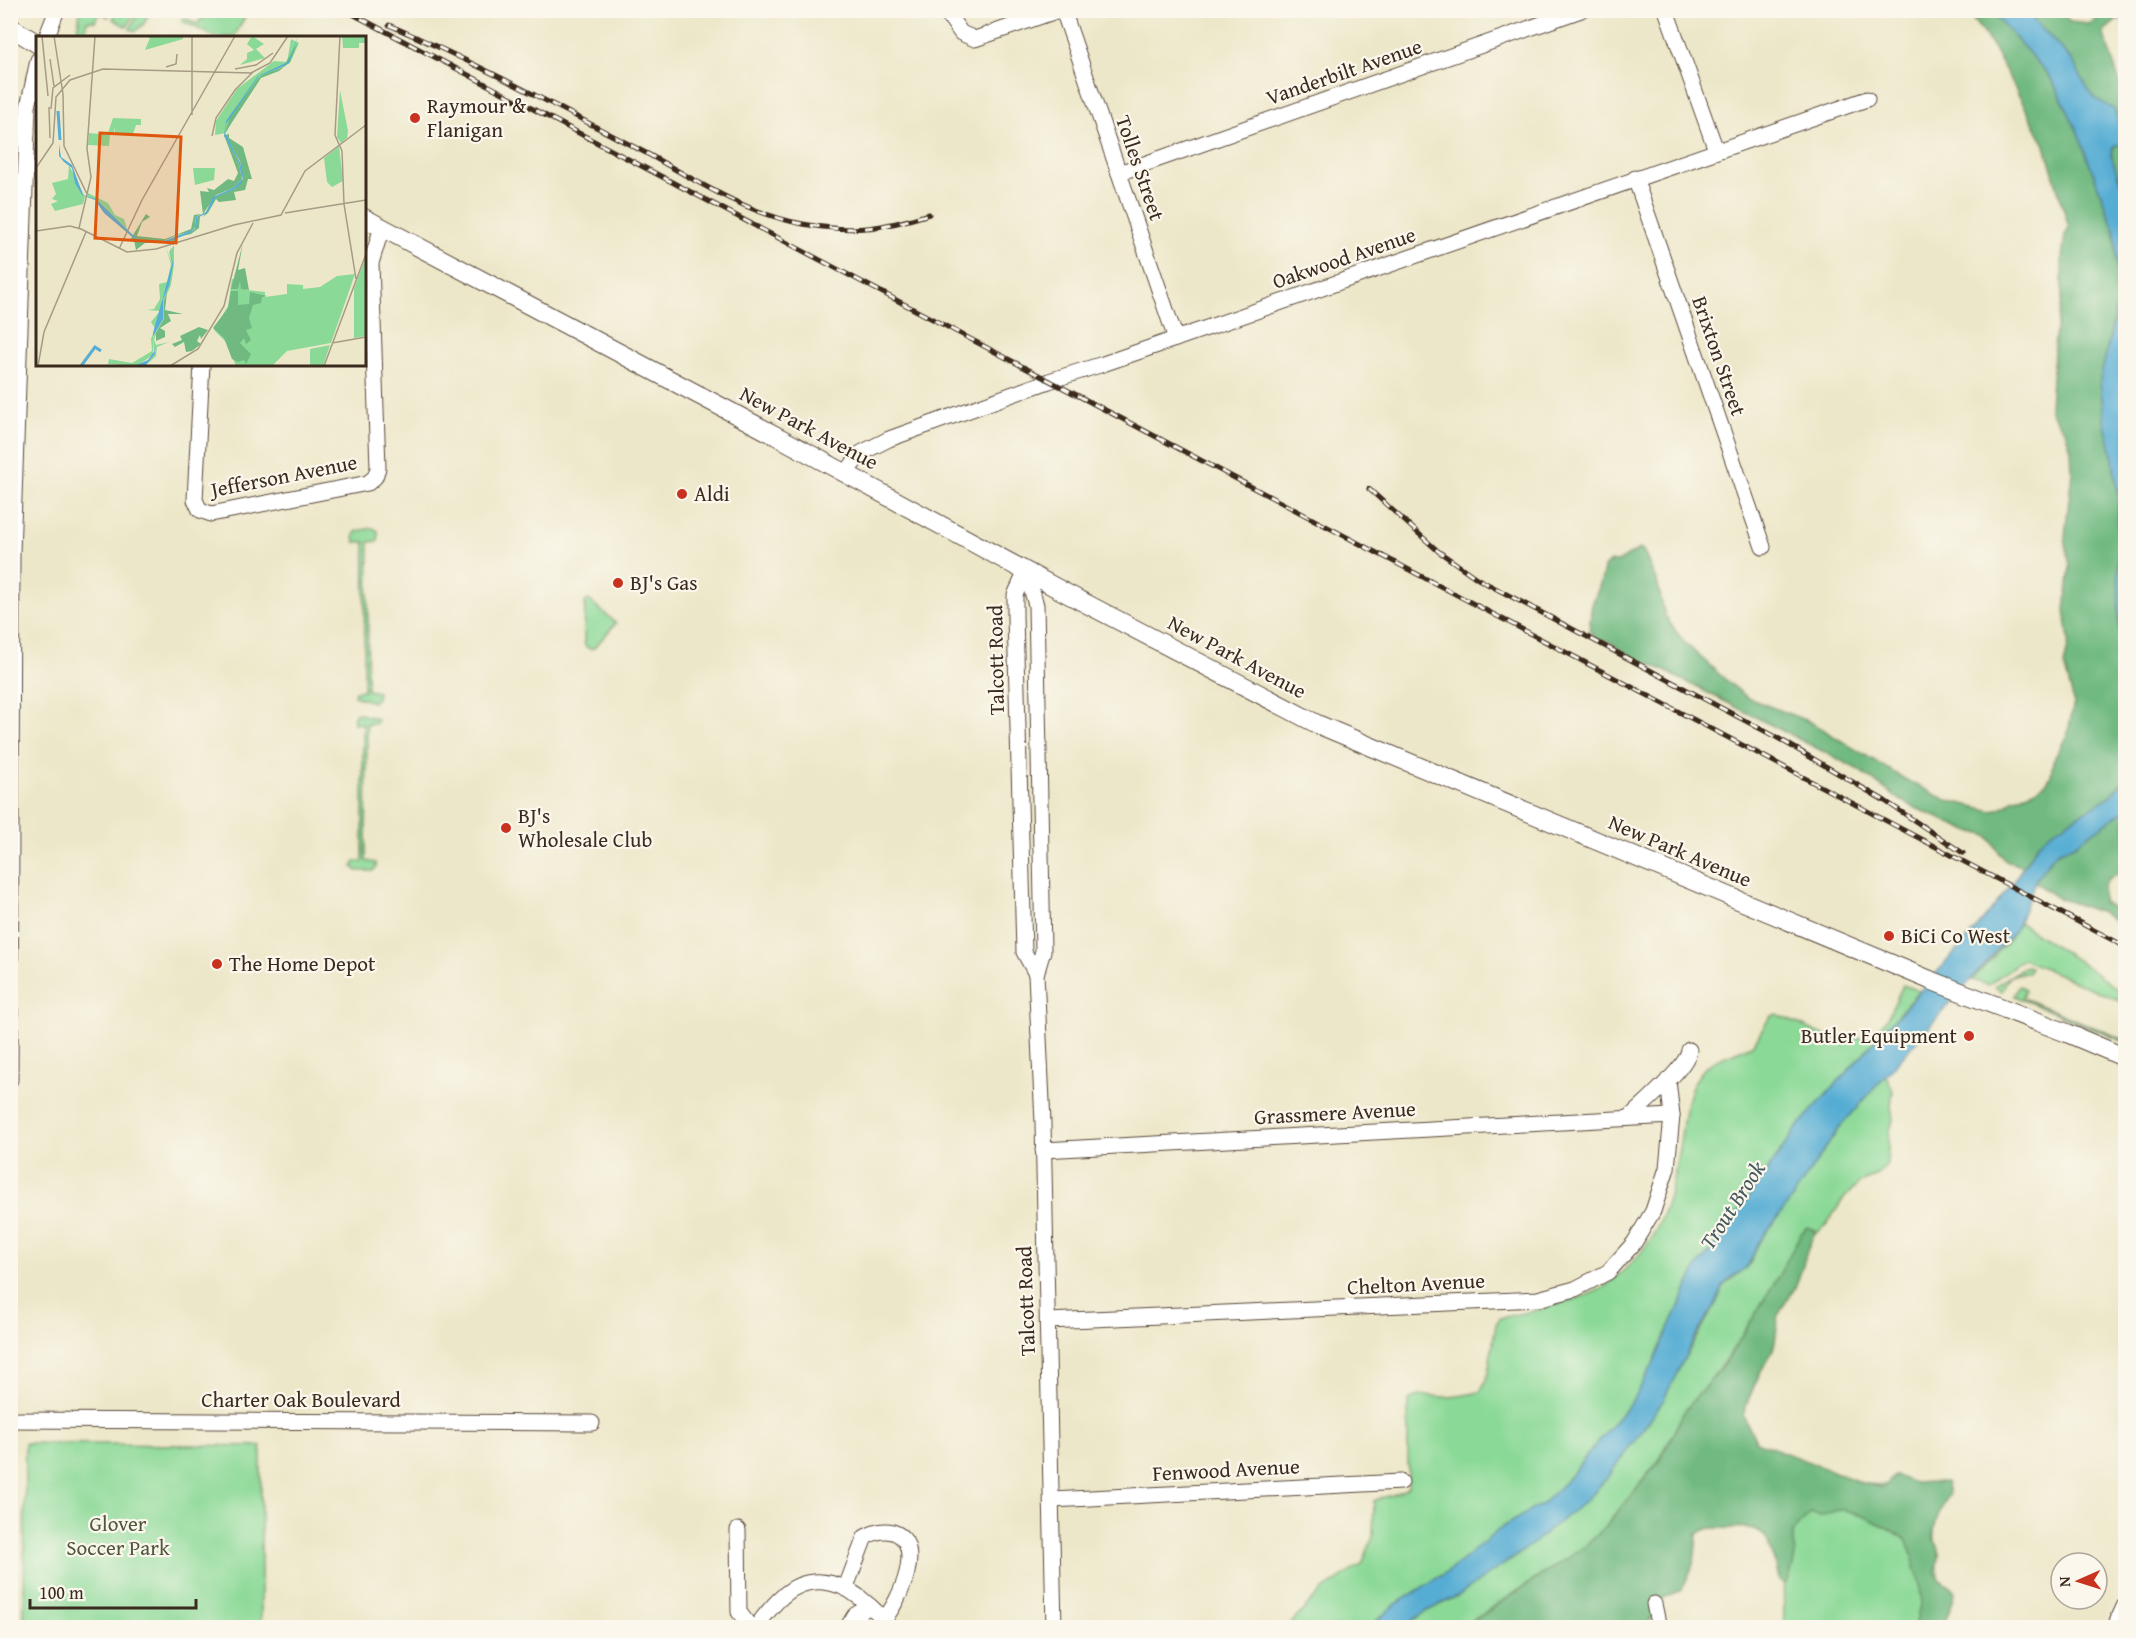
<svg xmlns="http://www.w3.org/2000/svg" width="2136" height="1638" viewBox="0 0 2136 1638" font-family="'Gentium Book Plus',serif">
  <rect width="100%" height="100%" fill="#fbf7ec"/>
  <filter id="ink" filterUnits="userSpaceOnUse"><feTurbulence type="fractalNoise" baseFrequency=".0167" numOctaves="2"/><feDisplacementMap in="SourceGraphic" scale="12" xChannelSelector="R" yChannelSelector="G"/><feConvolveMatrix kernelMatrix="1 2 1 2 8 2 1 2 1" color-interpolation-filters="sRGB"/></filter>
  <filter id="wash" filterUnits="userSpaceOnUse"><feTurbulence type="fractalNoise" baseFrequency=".008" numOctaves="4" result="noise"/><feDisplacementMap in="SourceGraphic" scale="24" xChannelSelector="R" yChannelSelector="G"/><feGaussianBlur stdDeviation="1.35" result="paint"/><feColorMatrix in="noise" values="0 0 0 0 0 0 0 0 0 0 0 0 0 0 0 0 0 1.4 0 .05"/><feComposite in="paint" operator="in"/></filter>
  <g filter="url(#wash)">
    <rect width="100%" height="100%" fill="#ede7c9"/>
    <!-- green -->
    <g fill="#8bd997" stroke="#63825a" stroke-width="1.5">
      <polygon points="80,11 80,10 111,11 108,17 100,12 95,21 87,21 85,29 86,38 78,37 77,34"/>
      <polygon points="117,11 136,11 127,27 113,19"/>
      <polygon points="139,11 151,11 143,25 135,31 130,29"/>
      <polygon points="215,11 248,11 234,37 215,37 182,21 184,17 196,24 199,23 199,21"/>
      <polygon points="373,528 378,531 378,541 369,542 367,690 378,692 377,698 373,702 354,696 355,691 364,690 365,542 355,542 354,535 357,531"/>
      <polygon points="589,600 616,623 594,648 590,649 585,646 584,641 585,604 586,601"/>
      <polygon points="356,713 375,718 377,720 375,724 367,724 366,861 376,863 376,867 373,871 357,871 353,867 355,861 363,861 363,724 354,723 354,716"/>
      <polygon points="2020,923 2083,964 2125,995 2125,1003 2023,959 1988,985 1972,980 2006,943"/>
      <path d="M2026 966 2030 967 2028 973C2011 974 2009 974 2002 991L1996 988V985Z"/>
      <path d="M1903 985 1919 991 1799 1125 1717 1243 1697 1267 1652 1366 1635 1397 1565 1482 1542 1504 1502 1527 1453 1568 1396 1604 1369 1627 1287 1628 1320 1592 1362 1564 1373 1537 1374 1501C1385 1495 1399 1496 1408 1487V1401C1420 1392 1432 1397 1446 1397 1457 1397 1469 1394 1480 1392L1487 1378 1496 1324 1500 1318C1532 1311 1567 1304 1597 1291 1606 1287 1614 1279 1622 1272 1665 1234 1670 1197 1680 1143 1684 1118 1685 1090 1703 1070 1715 1057 1736 1054 1751 1045 1762 1037 1764 1018 1776 1014L1846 1045 1848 1036C1853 1037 1858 1039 1863 1038 1882 1037 1896 1000 1903 985Z"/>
      <polygon points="2020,986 2025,989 2023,998 2125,1040 2125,1042 2014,996 2018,987"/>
      <polygon points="1886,1075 1893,1091 1891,1106 1893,1120 1889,1134 1887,1164 1878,1175 1864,1180 1852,1190 1842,1201 1826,1225 1815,1234 1814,1230 1800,1235 1794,1250 1745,1332 1705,1388 1684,1412 1660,1459 1604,1528 1587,1545 1463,1627 1403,1628 1427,1611 1461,1594 1478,1580 1516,1557 1586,1500 1597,1489 1647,1424 1718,1300 1723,1287 1750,1263 1759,1242 1788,1204 1840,1127"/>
      <polygon points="25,1443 261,1446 261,1627 24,1627"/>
      <polygon points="1782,1482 1929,1486 1943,1613 1941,1627 1784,1627"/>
    </g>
    <!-- forest -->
    <g fill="#70b980" stroke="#56724f" stroke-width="1.5">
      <path d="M1967 11H1991L2048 74 2056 87 2077 130 2115 232 2117 269 2116 309 2100 381 2105 425 2112 453 2118 496 2119 623 2126 663 2125 780 2109 797 2056 829 2038 844 2023 866C1999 862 2000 851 1988 836L1966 830 1918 809 1899 799 1857 769 1830 755 1659 668 1627 654 1608 641 1596 639 1589 630C1591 622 1590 613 1592 605 1596 592 1603 582 1604 567L1610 562H1618L1639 549 1643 550 1658 585 1665 616 1672 626 1684 642 1728 682 1748 698 1810 722 1908 781 1946 800 1993 811 2007 805 2013 799 2034 791 2047 782 2051 776 2053 761 2068 733 2074 702 2064 665 2069 642 2065 610 2070 567 2065 537 2072 472 2071 449 2065 431 2052 414 2050 407 2055 337 2062 301V257L2065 235 2069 228 2045 145 1993 47Z"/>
      <polygon points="2025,11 2061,11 2070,22 2089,24 2107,11 2125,11 2125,19 2117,20 2103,32 2125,98 2125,143 2114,109 2096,100 2086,87 2072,60"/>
      <path d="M2116 145 2125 146V200C2121 187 2104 155 2116 145Z"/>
      <path d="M2125 810V873C2106 874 2102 884 2102 902L2125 914V919L2123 922 2116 921 2102 913 2056 897 2035 882 2040 872 2057 852 2074 845Z"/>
      <path d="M1807 1227 1814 1230 1815 1234C1805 1249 1804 1266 1797 1282 1793 1294 1783 1303 1779 1315 1776 1327 1777 1345 1770 1356 1760 1372 1749 1396 1743 1415L1756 1441 1862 1483 1884 1488 1894 1476C1902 1477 1910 1483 1918 1483 1927 1482 1936 1482 1946 1482L1949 1493C1943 1508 1932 1521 1934 1539 1935 1543 1937 1543 1938 1547 1941 1555 1938 1564 1935 1571 1939 1582 1949 1584 1955 1592 1953 1604 1947 1615 1943 1627H1915L1921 1600 1920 1585 1908 1541C1896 1531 1856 1510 1841 1510 1834 1510 1826 1515 1818 1516L1811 1513C1806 1520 1795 1526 1793 1535 1792 1540 1794 1548 1795 1553 1795 1560 1790 1579 1785 1584L1779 1580C1778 1569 1775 1563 1771 1553 1769 1548 1769 1544 1767 1539 1760 1526 1743 1527 1729 1528 1712 1529 1713 1525 1697 1534L1694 1563 1682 1590C1653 1599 1660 1606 1646 1627L1463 1628 1587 1545 1604 1528 1660 1460 1684 1412 1727 1360 1778 1277 1800 1235Z"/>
    </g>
    <!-- water -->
    <g fill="#57add4" stroke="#496c79" stroke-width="1.5">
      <polygon points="1991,11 2025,11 2072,60 2087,87 2096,99 2114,109 2125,143 2125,146 2116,145 2113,147 2111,155 2126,200 2125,663 2120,639 2119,623 2118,496 2112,453 2105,425 2100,381 2116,309 2117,269 2115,232 2077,130 2056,87 2048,74"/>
      <polygon points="2125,780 2125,810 2074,845 2057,852 2049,861 2036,879 2016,929 1840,1127 1788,1204 1759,1242 1746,1269 1733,1276 1723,1287 1718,1300 1694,1339 1663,1401 1607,1478 1586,1500 1534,1543 1461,1594 1427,1611 1403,1627 1369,1628 1396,1604 1453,1568 1502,1527 1542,1504 1565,1482 1635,1397 1652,1366 1697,1267 1717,1243 1799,1125 1974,931 2009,888 2038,844 2049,833 2109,797"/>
    </g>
  </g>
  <g filter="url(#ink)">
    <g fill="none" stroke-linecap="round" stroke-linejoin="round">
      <defs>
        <g id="minor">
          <polyline points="945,10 961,33 975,39 1059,10"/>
          <polyline points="1063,10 1176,339"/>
          <polyline points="1666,10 1716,150"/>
          <polyline points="46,38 57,10"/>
          <polyline points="10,131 27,132"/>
          <polyline points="1119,173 1581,10"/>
          <polyline points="1635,178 1763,547"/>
          <polyline points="202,364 195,500 200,510 211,514 368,483 375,477 378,468 371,263 382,227"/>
          <polyline points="846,473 861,453 889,439 1049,381 1103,364 1867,99"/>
          <polyline points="1026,571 1036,605 1043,951 1036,974 1043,1123 1054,1628"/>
          <polyline points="1026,571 1015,595 1015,616 1024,952 1036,974"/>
          <polyline points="10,1080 12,553 27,132 28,107 38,60"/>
          <path d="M1629 1118C1643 1104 1688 1067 1689 1050"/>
          <polyline points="1043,1150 1672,1116"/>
          <polyline points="1048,1321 1538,1299 1575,1289 1608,1272 1634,1243 1653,1211 1667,1168 1672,1116 1668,1080"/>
          <polyline points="10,1420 592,1423"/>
          <polyline points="1052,1500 1401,1482"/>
          <polyline points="738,1530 739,1612 751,1628"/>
          <path d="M846 1587 865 1537C874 1532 883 1529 893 1532 926 1543 900 1601 884 1619"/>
          <polyline points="1654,1604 1659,1628"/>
          <path d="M755 1628C764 1617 772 1605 783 1596 806 1575 836 1579 859 1597 870 1606 881 1614 889 1626"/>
          <polyline points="847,1628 855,1615 870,1606"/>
        </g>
        <g id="major">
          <polyline points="10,27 38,44"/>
          <polyline points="364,218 784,440 1062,591 1317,724 1930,980 2067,1033 2126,1058"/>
          <polyline points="2116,1628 2126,1606"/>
        </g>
      </defs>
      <!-- minor casing -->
      <use href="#minor" stroke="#564638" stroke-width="17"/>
      <!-- major casing -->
      <use href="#major" stroke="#564638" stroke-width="20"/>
      <!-- minor -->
      <use href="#minor" stroke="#fff" stroke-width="15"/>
      <!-- major -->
      <use href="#major" stroke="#fff" stroke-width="18"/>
      <defs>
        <g id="rail">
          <polyline points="345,10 2126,947"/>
          <path d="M389 25C477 63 561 109 646 153 695 180 747 214 803 224 852 233 882 229 929 214"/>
          <polyline points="1369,489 1438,551 1478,579 1776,737 1885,801 1963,853"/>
        </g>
      </defs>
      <!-- rail casing -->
      <use href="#rail" stroke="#3b2a1e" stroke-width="5"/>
      <!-- rail -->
      <use href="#rail" stroke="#fbf7ec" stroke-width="3" stroke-dasharray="9" stroke-linecap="butt"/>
    </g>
  </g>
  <!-- markers -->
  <g fill="#c8321e" stroke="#fbf7ec" stroke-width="2">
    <circle cx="415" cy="118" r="6"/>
    <circle cx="682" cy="494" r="6"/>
    <circle cx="618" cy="583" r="6"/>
    <circle cx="506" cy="828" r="6"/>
    <circle cx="1889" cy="936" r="6"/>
    <circle cx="217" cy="964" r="6"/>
    <circle cx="1969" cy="1036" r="6"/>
  </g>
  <g text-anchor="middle" stroke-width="4.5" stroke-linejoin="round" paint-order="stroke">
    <!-- street labels -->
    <g font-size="21" fill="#3b2a1e" stroke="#fbf7ec">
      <text transform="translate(1344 72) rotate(-19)" y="7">Vanderbilt Avenue</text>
      <text transform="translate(1140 168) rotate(71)" y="7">Tolles Street</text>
      <text transform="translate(1344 258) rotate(-19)" y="7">Oakwood Avenue</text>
      <text transform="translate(1719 356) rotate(71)" y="7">Brixton Street</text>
      <text transform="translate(809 428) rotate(28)" y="7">New Park Avenue</text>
      <text transform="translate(284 476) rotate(-11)" y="7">Jefferson Avenue</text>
      <text transform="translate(1237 657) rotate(28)" y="7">New Park Avenue</text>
      <text transform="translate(996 660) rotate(-91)" y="7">Talcott Road</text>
      <text transform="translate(1680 851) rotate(23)" y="7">New Park Avenue</text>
      <text transform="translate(1335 1113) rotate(-3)" y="7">Grassmere Avenue</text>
      <text transform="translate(1416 1284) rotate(-3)" y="7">Chelton Avenue</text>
      <text transform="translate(1026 1301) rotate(-92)" y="7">Talcott Road</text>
      <text x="301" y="1407">Charter Oak Boulevard</text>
      <text transform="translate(1226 1470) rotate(-3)" y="7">Fenwood Avenue</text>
    </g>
    <!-- poi labels -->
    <g font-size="21" fill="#3b2a1e" stroke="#fbf7ec" text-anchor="start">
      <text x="427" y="113">Raymour &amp;<tspan x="427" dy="24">Flanigan</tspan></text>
      <text x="694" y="501">Aldi</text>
      <text x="630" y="590">BJ's Gas</text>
      <text x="518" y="823">BJ's<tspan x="518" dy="24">Wholesale Club</tspan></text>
      <text x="1901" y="943">BiCi Co West</text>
      <text x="229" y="971">The Home Depot</text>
      <text x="1957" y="1043" text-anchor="end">Butler Equipment</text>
    </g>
    <!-- park labels -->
    <g font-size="21" fill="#4f563c" stroke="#fbf7ec">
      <text x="118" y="1531">Glover<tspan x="118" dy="24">Soccer Park</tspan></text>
    </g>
    <!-- water labels -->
    <g font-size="22" font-style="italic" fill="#45585e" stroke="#fbf7ec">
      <text transform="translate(1732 1205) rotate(-57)" y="8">Trout Brook</text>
    </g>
  </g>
  <!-- overview -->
  <g transform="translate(36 36)">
    <rect width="330" height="330" fill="#ede7c9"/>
    <path d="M108 0H147V3L109 14 114 2ZM216 0 228 8 220 13 229 22 204 29 211 23V17L218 14 211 8ZM306 0H330V7H323V12H307ZM255 3 263 7 254 27 225 41 205 68 190 97 179 99 180 85 201 53 238 25 251 26ZM304 54 312 95 311 102 305 107 301 101ZM77 82 105 83V89H100L97 98 79 97V90L78 97H72ZM53 97 74 99 73 110 52 109ZM303 110 307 145 296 151 291 146 288 122ZM33 129 49 161 47 168 19 175 15 168 22 165 16 163 20 158 16 147 32 143ZM157 132H179L178 144 159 149ZM52 157 72 167 79 179 88 183 91 193 60 163 51 161ZM138 209V229L135 249 128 265V283L118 303 120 309 133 306 121 311 120 320 109 330 119 318 117 302 127 283V264L133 249 134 239 126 263 124 281 117 297V319L102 329 106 330 72 328 73 323 96 327 116 315 115 303 119 292 115 286 124 275 111 274 118 273 124 263 123 248 131 246 135 228 130 212 136 227 133 216ZM330 220V300L318 302V253ZM319 238 295 307 251 315 237 329 200 330 190 306 178 294 192 270 196 243 210 244V254L229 256V261L251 258V248L267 249V253L284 251 301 240ZM294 309 287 330H274V313Z" fill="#8bd997"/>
    <path d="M262 6 254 26 243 35 225 42 189 97 194 81 221 44 226 39 247 31ZM193 98V102L207 111 216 143H212L209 154 198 156 200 164 183 166 180 163 172 177 167 181 180 160 199 153 207 143 204 125 189 99ZM188 99 202 124 206 143 197 152 180 159 167 178 164 155 173 156 171 152 178 154 192 143 198 145 202 137ZM110 178 114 181 106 186 101 200 129 203 155 193 158 179 165 178 160 181 159 191 153 196 141 199 128 205H103L97 200 103 206H133L141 200 153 197 159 193 161 182 164 180 163 192 155 198 141 201 140 206 109 207 100 214 98 204H94ZM207 207 202 234 209 232 213 254 205 253 204 245 202 253H195ZM195 255H202V269L213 268 214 256 231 260 226 261 225 267 217 269 213 282 216 292 210 294 215 304 210 308 208 302 204 307 215 318 210 328 208 324 202 326 196 323 188 302 177 292 192 272ZM131 256 129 274 147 278H132L135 285 124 292 129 295V301L120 305V309V297L128 283V265ZM163 291 172 294 165 303 164 299 161 305 165 308 156 315 150 316 148 306 139 311 136 308 146 304 144 300Z" fill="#70b980"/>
    <path d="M262 0 253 27 246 31 223 40 190 88 189 97 204 126 207 138 206 146 199 153 180 161 171 177 161 182V190L154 197 132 206 101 205 68 177 59 164 46 159 39 147 36 132 28 126 23 120V108L25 121 36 129 47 159 60 163 102 204 128 205 154 195 159 191 160 181 170 176 177 161 197 152 206 143 202 124 188 100 190 85 222 40 252 26ZM134 210 137 229 133 250 127 264V283L117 301 119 318 109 330H98L112 324 118 316 117 297 136 228Z" fill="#57add4"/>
    <path fill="none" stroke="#57add4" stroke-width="3" d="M22 75 24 104M45 330 59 311 65 315"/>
    <path fill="none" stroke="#a69b85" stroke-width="1.5" d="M6 0 12 60M18 0 27 58 28 110 51 158M304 0 299 99 306 115 308 168 320 243M14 23 18 50M130 31 140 28 141 18M199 33 220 29 237 17M13 71 14 102M15 73 17 52 34 39M156 79V0M176 100 180 82 199 54 217 36M0 132 17 107 20 61 34 44 67 33 215 37 234 27 252 0M249 177 330 164M43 192 91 216 120 213 198 189 245 179 269 135 330 89M43 192 55 141 51 113 59 0M0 195 34 190 45 193M83 213 106 164 199 0M296 307 330 301M2 330 8 296 50 196M134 330 162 313 188 270 201 217 217 187M288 330 330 218"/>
    <path fill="#df570d" fill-opacity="0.15" stroke="#df570d" stroke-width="3" d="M64 97 145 101 140 207 59 202Z"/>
    <rect width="330" height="330" fill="none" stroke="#3b2a1e" stroke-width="3"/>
  </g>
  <!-- margin -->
  <rect width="2136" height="1638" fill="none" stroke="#fbf7ec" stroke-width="36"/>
  <!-- north arrow -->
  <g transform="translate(2079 1581) rotate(267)"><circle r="28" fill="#fbf7ec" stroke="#aea59a" stroke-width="1.5"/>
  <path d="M0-4.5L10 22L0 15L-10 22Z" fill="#c8321e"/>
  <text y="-9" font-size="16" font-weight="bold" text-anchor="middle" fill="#3b2a1e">N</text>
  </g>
  <!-- scale -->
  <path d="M30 1599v9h166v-9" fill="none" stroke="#3b2a1e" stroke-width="3"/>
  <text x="39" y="1599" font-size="18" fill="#3b2a1e" stroke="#fbf7ec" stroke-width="4.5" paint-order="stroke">100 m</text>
</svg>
